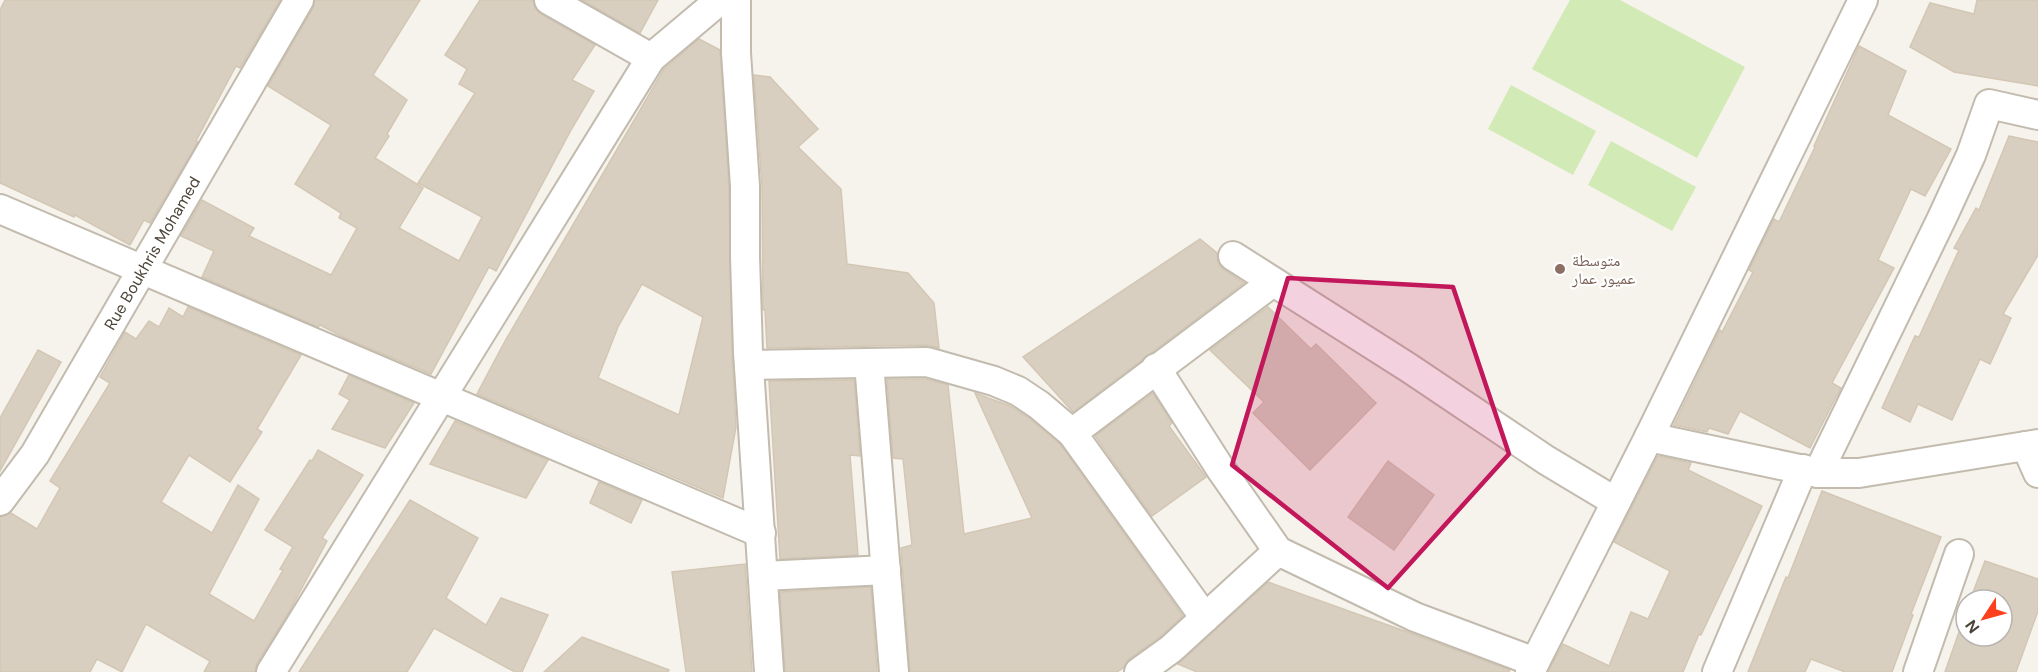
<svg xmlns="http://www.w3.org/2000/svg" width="2038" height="672" viewBox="0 0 2038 672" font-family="'DM Sans','Noto Naskh Arabic',sans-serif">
  <rect width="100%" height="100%" fill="#f6f3ec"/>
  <!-- green -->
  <g fill="#d2eab5">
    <polygon points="1570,0 1620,0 1745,67 1697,158 1532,69"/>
    <polygon points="1511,85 1596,131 1573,175 1488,129"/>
    <polygon points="1611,141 1696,187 1672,231 1588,185"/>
  </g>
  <!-- building -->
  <g fill="#d8cfc1" stroke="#d3c7b4" stroke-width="1.5" fill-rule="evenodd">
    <polygon points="5,0 280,0 240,68 236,66 196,141 198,142 150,223 144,220 130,245 75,215 74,217 0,183 0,10"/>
    <polygon points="315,0 420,0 373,75 407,100 387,134 389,136 375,158 423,188 399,228 459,261 482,217 418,183 475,93 459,84 467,69 445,55 480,0 533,0 535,8 541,14 595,45 572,80 594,91 571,130 496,271 489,267 431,374 347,339 320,325 318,327 202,277 214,251 181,236 202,200 254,228 249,236 331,275 357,228 339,218 341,213 295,184 331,125 268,86 313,8"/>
    <polygon points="582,0 658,0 640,33"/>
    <polygon points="1977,0 2038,0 2038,86 1954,72 1910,47 1930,3 1974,14"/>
    <path d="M699 39 720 50 729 187 732 353 736 427 723 498 477 394 505 341 664 69ZM642 284 703 317 679 415 598 378 618 327Z"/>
    <polygon points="1859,46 1906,71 1888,115 1951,149 1925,196 1911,189 1878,260 1894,268 1832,383 1841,388 1834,401 1810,448 1740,411 1728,434 1709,428 1707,432 1674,425 1720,330 1722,332 1753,272 1749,270 1774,219 1779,222 1815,147 1814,146"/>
    <polygon points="754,75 770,77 818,129 798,147 841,189 847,264 908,273 934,303 939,348 927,345 767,348 765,310 763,310 762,186"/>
    <polygon points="2009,136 2038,142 2038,255 2003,314 2011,318 1990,364 1980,359 1952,420 1918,404 1910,422 1882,408 1915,336 1919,337 1959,250 1954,248 1976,208 1979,210"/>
    <polygon points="1200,239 1217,253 1218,263 1224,270 1244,283 1073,412 1023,357"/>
    <polygon points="188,307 301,355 257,429 262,432 230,482 189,455 161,502 212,533 238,485 259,499 209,594 254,621 283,570 280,569 293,547 265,530 310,460 312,461 318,450 363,475 322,538 327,541 289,612 257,663 255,672 204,672 210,661 146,624 122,672 97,659 90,672 0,672 0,517 11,513 37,529 60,488 50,481 110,383 100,377 125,332 136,339 149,321 159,327 169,308 183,317"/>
    <polygon points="1268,307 1311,349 1316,344 1376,403 1310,470 1253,413 1264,402 1210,350"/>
    <polygon points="38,350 61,362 0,471 0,418"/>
    <polygon points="349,375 414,403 385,448 332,429 350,400 339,394"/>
    <polygon points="887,379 925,379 948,385 964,534 1032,518 975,393 1010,406 1029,418 1060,444 1183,616 1161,636 1129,659 1123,668 1117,672 910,672 901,548 912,545 903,459 893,458"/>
    <polygon points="854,380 860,456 850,455 858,555 780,559 769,381"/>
    <polygon points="1153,393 1172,423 1169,426 1206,477 1152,516 1095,436"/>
    <polygon points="455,421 548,460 526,498 430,464"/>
    <polygon points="1658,456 1691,463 1688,470 1762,506 1701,635 1699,634 1683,672 1548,672 1563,644 1609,666 1631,612 1648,619 1670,571 1614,542"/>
    <polygon points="1388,461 1434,495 1394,550 1348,517"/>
    <polygon points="599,482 642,500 631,523 590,503"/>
    <polygon points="1822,491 1941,537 1911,614 1913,615 1892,672 1845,672 1811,659 1805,672 1748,672 1786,577 1788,578"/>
    <polygon points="410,500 478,538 446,598 486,625 501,598 548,615 522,672 515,672 434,628 407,672 299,672"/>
    <polygon points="1985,561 2038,579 2038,611 2016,672 1945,672 1966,612 1966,636 2002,636 2002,600 1970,600"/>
    <polygon points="745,564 752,672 686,672 672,572"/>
    <polygon points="1268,582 1410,633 1510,670 1509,672 1197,672 1178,664"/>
    <polygon points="871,587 877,672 785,672 780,592"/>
    <polygon points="582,637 669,670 668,672 544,672"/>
  </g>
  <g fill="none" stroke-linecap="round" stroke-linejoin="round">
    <defs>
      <g id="street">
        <polyline points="549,0 651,58"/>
        <polyline points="736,0 736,53 745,186 745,257 748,352 769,672"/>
        <polyline points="0,209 761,533"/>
        <polyline points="1233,256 1409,368 1546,460 1616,502"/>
        <polyline points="869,363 894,672"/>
        <polyline points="749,365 927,362 994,381 1018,391 1039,405 1072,433 1205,618"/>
        <polyline points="1156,368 1220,468 1278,551 1415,617 1535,662"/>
        <polyline points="1072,433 1273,282"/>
        <polyline points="1649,437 1818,473 1859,473 2038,444"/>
        <polyline points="2026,446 2038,473"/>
        <polyline points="1818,473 1942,218 1971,155 1989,104 2038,115"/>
        <path id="s1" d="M0 501 35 454 299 0"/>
        <polyline points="763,576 886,570"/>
        <polyline points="271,672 651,58 720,0"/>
        <polyline points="1139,672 1171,649 1278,551"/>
        <polyline points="1530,672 1649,437 1863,0"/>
        <polyline points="1717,672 1803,469"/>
        <polyline points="1918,672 1959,554"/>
      </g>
    </defs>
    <!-- street casing -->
    <use href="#street" stroke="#c2bbae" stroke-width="32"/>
    <!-- street -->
    <use href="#street" stroke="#fff" stroke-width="28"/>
  </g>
  <!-- marked area -->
  <path fill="#c2185b" fill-opacity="0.2" stroke="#c2185b" stroke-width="4.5" stroke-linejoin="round" d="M1288 278 1453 287 1509 454 1388 588 1232 465Z"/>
  <!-- markers -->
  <circle fill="#8d6e63" stroke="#fff" stroke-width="2" cx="1560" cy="269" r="6"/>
  <g text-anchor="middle" stroke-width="4.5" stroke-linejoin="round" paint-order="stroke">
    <!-- street labels -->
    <g font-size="16" fill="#4b4439" stroke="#fff">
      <text dy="6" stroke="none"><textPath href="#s1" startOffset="291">Rue Boukhris Mohamed</textPath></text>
    </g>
    <!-- education labels -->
    <g font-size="16" fill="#785e54" stroke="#fff" text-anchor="start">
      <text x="1572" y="266">متوسطة<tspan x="1572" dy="18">عميور عمار</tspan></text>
    </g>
  </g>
  <!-- north arrow -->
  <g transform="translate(1984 618) rotate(234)"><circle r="28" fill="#ffffff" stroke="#b7b4b0" stroke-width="1.5"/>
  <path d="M0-4.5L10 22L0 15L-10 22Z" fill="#fc3f1d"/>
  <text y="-9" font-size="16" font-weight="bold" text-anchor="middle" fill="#4b4439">N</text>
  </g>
</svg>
